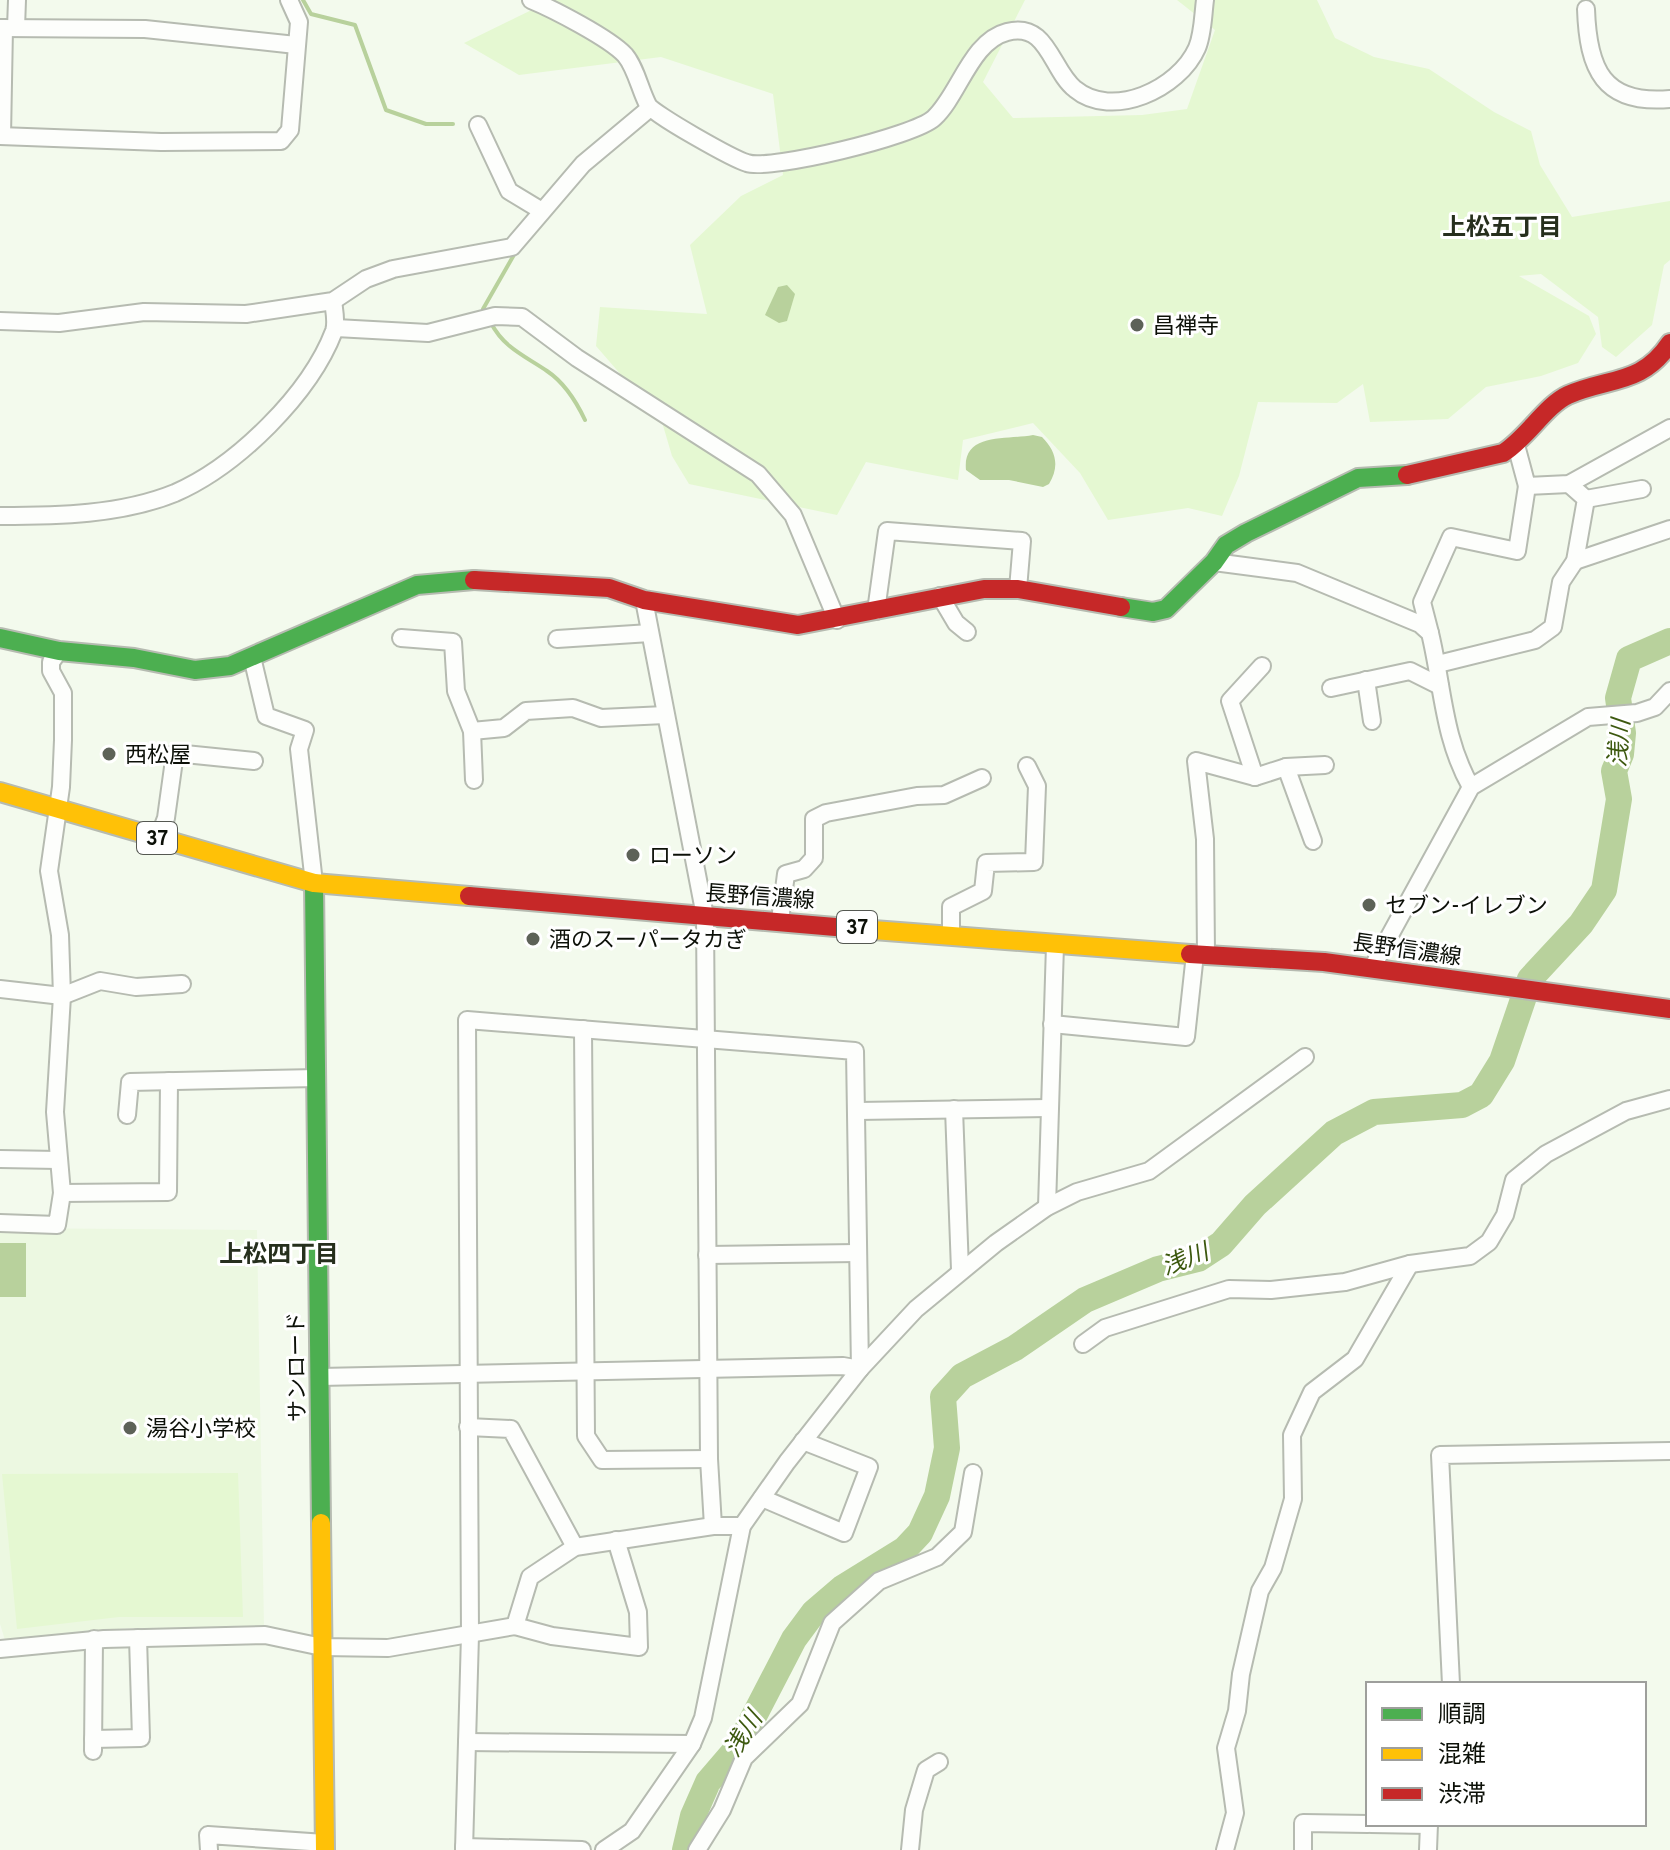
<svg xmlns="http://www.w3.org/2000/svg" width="1670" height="1850" viewBox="0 0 1670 1850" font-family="Overpass,'Noto Sans JP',sans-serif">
  <rect width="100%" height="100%" fill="#f3faed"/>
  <!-- built -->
  <polygon fill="#ecf8e1" points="0,1228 257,1230 264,1627 128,1628 5,1640 0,1624"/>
  <!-- green -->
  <g fill="#e5f8d2">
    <polygon points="552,0 1025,0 983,82 1013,118 1142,115 1187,109 1215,30 1177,0 1317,0 1335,38 1374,57 1429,69 1494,112 1531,131 1540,165 1572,217 1670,201 1670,260 1664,265 1652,325 1616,357 1602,347 1598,317 1541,274 1519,276 1589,316 1596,334 1578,363 1541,376 1486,387 1448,419 1370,422 1363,384 1337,403 1258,402 1239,476 1222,516 1188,508 1108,520 1080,473 1033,423 963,440 958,480 866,462 837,515 689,484 672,456 662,422 596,346 600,307 707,314 690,245 741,196 783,175 773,94 661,57 519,75 464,43"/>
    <polygon points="238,1473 243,1617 119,1617 17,1629 2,1474"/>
  </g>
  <!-- water -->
  <g fill="#b8d19c">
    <polygon points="787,285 795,294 787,321 779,323 765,315 778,287"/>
    <path d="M1033 435 1042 437C1056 451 1060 466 1049 484L1043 487 1009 480H980L966 470C962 432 1008 440 1033 435Z"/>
    <rect x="0" y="1243" width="26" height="54"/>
  </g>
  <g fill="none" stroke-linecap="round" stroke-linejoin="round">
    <!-- stream -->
    <g stroke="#b8d19c" stroke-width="4">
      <polyline points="303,0 311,14 355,25 386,110 426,124 453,124"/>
      <polyline points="486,315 483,309 515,253"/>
      <path d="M491 323C504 348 525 356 547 371 565 383 576 401 585 420"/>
    </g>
    <!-- river -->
    <polyline stroke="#b8d19c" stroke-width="26" points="685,1850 693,1816 708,1782 738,1747 794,1639 814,1612 842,1588 905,1549 920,1533 937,1496 947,1448 943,1397 962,1376 1015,1348 1085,1300 1158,1269 1198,1259 1221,1244 1255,1205 1334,1133 1374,1112 1462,1105 1481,1095 1502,1061 1530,979 1581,924 1604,890 1619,799 1614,771 1621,754 1623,733 1618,698 1629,659 1670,641"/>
    <defs>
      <g id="street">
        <path d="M531 0C553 9 609 38 625 55 636 68 640 90 648 105 653 114 733 159 747 163 770 171 915 136 934 118 959 95 971 41 1007 32 1048 21 1051 70 1075 89 1112 120 1179 89 1197 48 1203 34 1203 15 1205 0"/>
        <path d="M1586 9C1588 69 1603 105 1670 99"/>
        <polyline points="0,28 145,29 296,45"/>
        <polyline points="16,28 17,0"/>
        <polyline points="478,125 509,191 542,211"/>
        <polyline points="0,136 161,142 281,141 290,130 299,22 289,0"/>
        <polyline points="2,136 4,28"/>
        <polyline points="0,321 59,323 144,312 246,314 333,301 366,279 393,269 512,247 583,164 650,108"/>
        <polyline points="336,328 428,333 495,316 522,317 577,358 758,474 793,515 837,620"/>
        <polyline points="1516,445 1527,486 1569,484 1670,428"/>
        <polyline points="1586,499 1642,489"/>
        <path d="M0 516C57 516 121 515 175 493 237 466 310 394 334 331 337 322 334 310 333 301"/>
        <polyline points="1575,561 1670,529"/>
        <path d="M1214 562 1297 573 1420 624 1430 633C1443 687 1443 738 1471 787"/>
        <polyline points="940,596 956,623 967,632"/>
        <polyline points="644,600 705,916 709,1459 713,1526"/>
        <polyline points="876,611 887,531 1022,541 1018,589"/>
        <polyline points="1430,633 1422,602 1451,537 1517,551 1527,486"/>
        <polyline points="401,638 453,642 456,691 472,731 474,780"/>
        <polyline points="557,639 650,633"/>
        <polyline points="252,657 266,716 305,730 299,749 314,883"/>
        <polyline points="1438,664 1535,640 1553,627 1561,582 1575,561 1586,499 1569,484"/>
        <polyline points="1366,680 1372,721"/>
        <polyline points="1331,688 1410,671 1440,686"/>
        <polyline points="472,731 504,728 526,711 573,708 601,718 665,715"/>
        <polyline points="1286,767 1313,841"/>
        <polyline points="1255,777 1230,701 1262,666"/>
        <polyline points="158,839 166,818 175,753 254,761"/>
        <polyline points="780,920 786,874 804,869 814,858 814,819 826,813 917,796 944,795 982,778"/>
        <polyline points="951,935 951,907 983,891 986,863 1034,862 1037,786 1027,766"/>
        <polyline points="1206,955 1205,839 1196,761 1255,777 1286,767 1325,765"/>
        <polyline points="1372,968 1471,787 1588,717 1637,713 1655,707 1670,691"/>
        <polyline points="0,989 62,996 100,981 136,987 182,984"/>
        <polyline points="1052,1024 1186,1037 1195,954"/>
        <polyline points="583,1029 586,1436 602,1460 709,1459"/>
        <polyline points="954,1109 960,1270"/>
        <polyline points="858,1111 1048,1108"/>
        <polyline points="127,1115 130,1082 317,1078"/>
        <polyline points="0,1159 58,1160"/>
        <polyline points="62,1193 168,1192 169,1081"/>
        <polyline points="1047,1207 1055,945"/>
        <polyline points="0,1223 57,1225 62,1193 55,1112 62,996 60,935 49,871 61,787 63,740 63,693 51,671 51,662 59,651"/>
        <polyline points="707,1255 857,1253"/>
        <polyline points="1083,1344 1105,1328 1229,1289 1271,1290 1345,1282 1410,1264 1470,1256 1489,1242 1505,1215 1514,1180 1546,1154 1626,1111 1670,1099"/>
        <polyline points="320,1377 843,1366 860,1369"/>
        <polyline points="468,1427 511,1429 575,1547"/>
        <polyline points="762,1498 844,1533 869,1467 803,1441"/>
        <polyline points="515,1626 552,1636 639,1647 638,1612 616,1540"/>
        <polyline points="0,1649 104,1639 265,1635 322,1647 388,1648 515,1626 530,1577 575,1547 713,1526 742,1526"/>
        <polyline points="1451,1684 1440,1455 1670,1451"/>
        <polyline points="93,1739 141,1738 138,1638"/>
        <polyline points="467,1742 692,1744"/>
        <polyline points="93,1751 94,1639"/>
        <polyline points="1371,1824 1429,1825"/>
        <polyline points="464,1847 582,1850"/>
        <polyline points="209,1850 208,1835 325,1843"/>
        <polyline points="464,1850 470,1635 467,1020 855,1051 860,1369"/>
        <polyline points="604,1850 632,1831 692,1744 703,1718 742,1526 787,1462 860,1369 916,1309 996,1243 1047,1207 1077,1192 1149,1171 1305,1057"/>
        <polyline points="697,1850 722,1810 744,1758 800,1704 832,1623 879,1581 937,1557 963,1532 973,1473"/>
        <polyline points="910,1850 914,1810 926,1770 939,1762"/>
        <polyline points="1225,1850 1235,1813 1226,1748 1237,1711 1241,1674 1260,1591 1273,1568 1293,1499 1292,1435 1312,1392 1355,1359 1410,1264"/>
        <polyline points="1303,1850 1303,1823 1368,1824"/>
        <polyline points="1428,1850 1429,1824"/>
      </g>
      <g id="fast">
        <polyline points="1121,607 1153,612 1166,609 1214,562 1226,545 1246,533 1358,478 1407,475"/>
        <polyline points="0,638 59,651 134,658 195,670 230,666 417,585 474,580"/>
        <polyline points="314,883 321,1523"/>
      </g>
      <g id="slow">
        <polyline points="0,792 314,883 469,896"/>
        <polyline points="847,928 1190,954"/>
        <polyline points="321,1523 325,1850"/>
      </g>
      <g id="jam">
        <path d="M1407 475 1503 453C1526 439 1546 405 1568 395 1610 377 1642 385 1670 343"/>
        <polyline points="474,580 609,588 644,600 798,625 984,589 1018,589 1121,607"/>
        <polyline points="469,896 847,928"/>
        <polyline points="1190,954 1324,962 1670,1009"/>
      </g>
    </defs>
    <!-- street casing -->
    <use href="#street" stroke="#b6bbb1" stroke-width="20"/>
    <!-- fast casing -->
    <use href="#fast" stroke="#b6bbb1" stroke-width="22"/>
    <!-- slow casing -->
    <use href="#slow" stroke="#b6bbb1" stroke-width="22"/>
    <!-- jam casing -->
    <use href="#jam" stroke="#b6bbb1" stroke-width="22"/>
    <!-- street -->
    <use href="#street" stroke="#fdfefc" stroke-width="16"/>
    <!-- fast -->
    <use href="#fast" stroke="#4caf50" stroke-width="18"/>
    <!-- slow -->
    <use href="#slow" stroke="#ffc107" stroke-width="18"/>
    <!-- jam -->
    <use href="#jam" stroke="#c62828" stroke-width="18"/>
  </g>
  <!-- markers -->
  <g fill="#5d6258" stroke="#fff" stroke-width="3">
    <circle cx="1137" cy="325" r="8"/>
    <circle cx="109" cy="754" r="8"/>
    <circle cx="633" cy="855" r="8"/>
    <circle cx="1369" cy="905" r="8"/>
    <circle cx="533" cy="939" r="8"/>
    <circle cx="130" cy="1428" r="8"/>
  </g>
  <g text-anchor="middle" stroke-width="6" stroke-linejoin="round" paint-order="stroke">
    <!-- shield labels -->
    <g fill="#fff" stroke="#555852" stroke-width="2">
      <rect x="137" y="822" width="40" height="32" rx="6"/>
      <rect x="837" y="911" width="40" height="32" rx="6"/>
    </g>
    <g font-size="20" font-weight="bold" fill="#0c1008">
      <text x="157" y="845">37</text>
      <text x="857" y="934">37</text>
    </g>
    <!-- poi labels -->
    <g font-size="22" fill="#0c1008" stroke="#fff" text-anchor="start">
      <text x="1153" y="333">昌禅寺</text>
      <text x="125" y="762">西松屋</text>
      <text x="649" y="863">ローソン</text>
      <text x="1385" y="913">セブン-イレブン</text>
      <text x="549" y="947">酒のスーパータカぎ</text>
      <text x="146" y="1436">湯谷小学校</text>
    </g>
    <!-- street labels -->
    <g font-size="22" fill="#0c1008" stroke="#fff">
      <text transform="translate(760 896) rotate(4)" y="8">長野信濃線</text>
      <text transform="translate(1407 949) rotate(8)" y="8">長野信濃線</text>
      <text transform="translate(296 1367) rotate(-91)" y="8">サンロード</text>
    </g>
    <!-- neighbourhood labels -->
    <g font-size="24" font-weight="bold" fill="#262f1d" stroke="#fff">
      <text x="1502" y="235">上松五丁目</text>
      <text x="279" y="1262">上松四丁目</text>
    </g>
    <!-- water labels -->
    <g font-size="24" font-style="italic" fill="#3d590f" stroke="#fff">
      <text transform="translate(1619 743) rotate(-85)" y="8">浅川</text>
      <text transform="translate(1185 1259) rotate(-21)" y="8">浅川</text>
      <text transform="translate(743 1734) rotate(-57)" y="8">浅川</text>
    </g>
  </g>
  <!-- legend -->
  <rect x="1366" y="1682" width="280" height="144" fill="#ffffff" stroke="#9e9f9c" stroke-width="2"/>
  <rect x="1382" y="1708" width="40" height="12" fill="#4caf50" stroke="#9e9f9c" stroke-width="2"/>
  <text x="1438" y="1722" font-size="24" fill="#0c1008">順調</text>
  <rect x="1382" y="1748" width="40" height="12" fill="#ffc107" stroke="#9e9f9c" stroke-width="2"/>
  <text x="1438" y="1762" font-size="24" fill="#0c1008">混雑</text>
  <rect x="1382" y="1788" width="40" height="12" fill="#c62828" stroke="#9e9f9c" stroke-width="2"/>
  <text x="1438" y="1802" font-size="24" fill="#0c1008">渋滞</text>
</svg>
